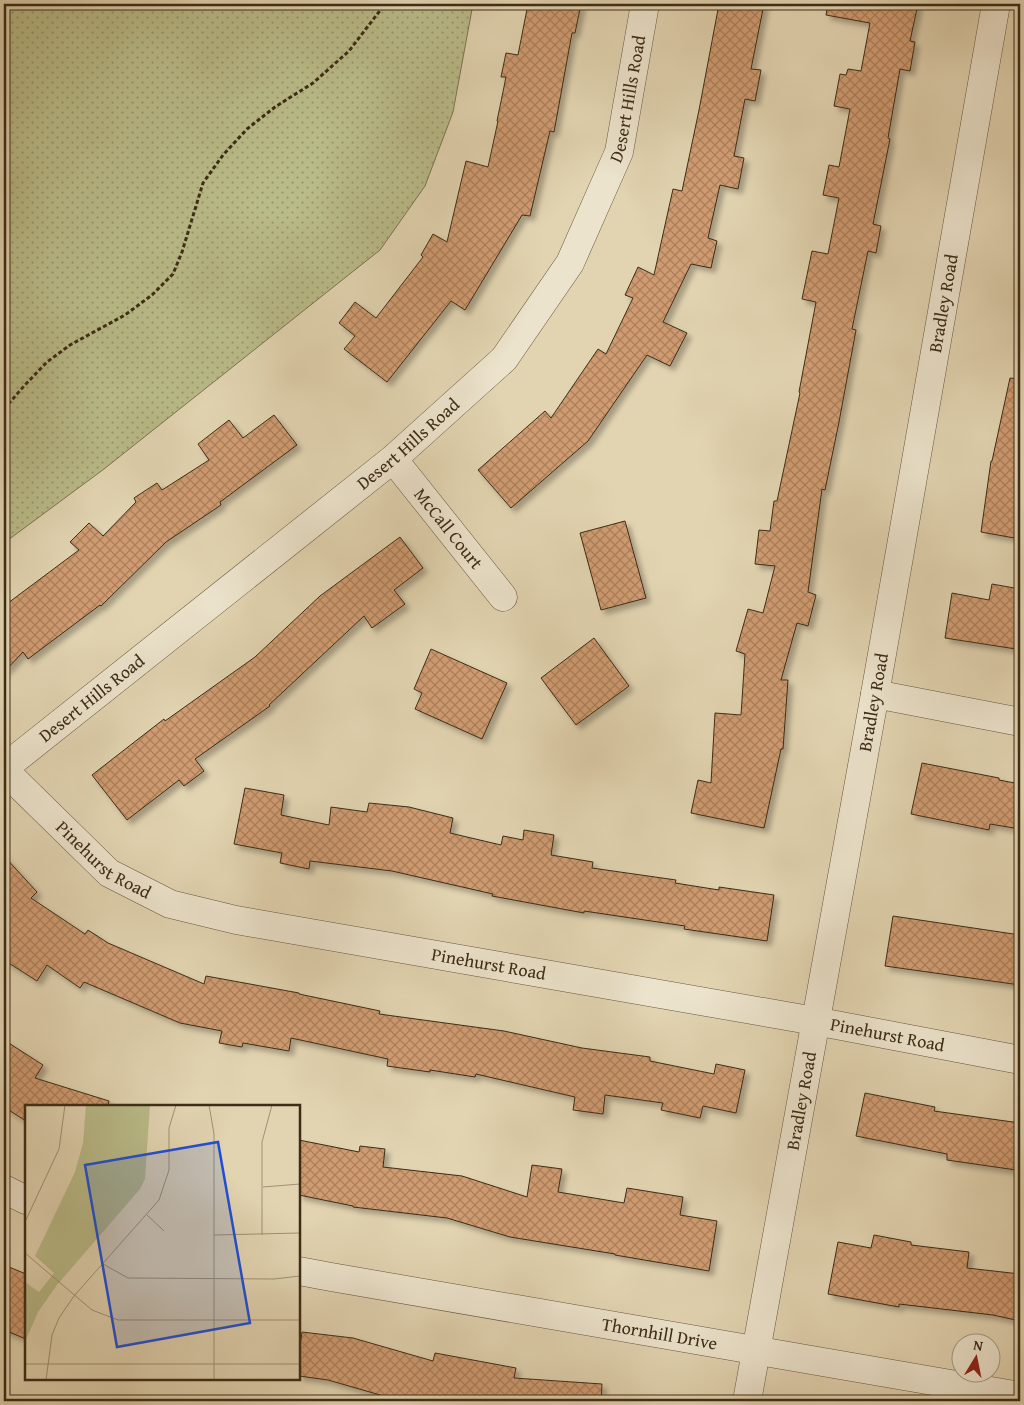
<svg xmlns="http://www.w3.org/2000/svg" width="1024" height="1405" viewBox="0 0 1024 1405" font-family="'Gentium Book Plus',serif">
  <defs>
    <pattern id="grass-dots" width="8" height="8" patternUnits="userSpaceOnUse" patternTransform="scale(1.25)"><rect width="8" height="8" fill="#b9bb88"/><path d="M2 2h.1M6 6h.1" fill="none" stroke="#98986e" stroke-width="1.8" stroke-linecap="round"/></pattern>
    <pattern id="building-cross-hatch" width="8" height="8" patternUnits="userSpaceOnUse" patternTransform="scale(1.25)"><rect width="8" height="8" fill="#d09b70"/><path d="M0 0l8 8M0 8l8-8" fill="none" stroke="#aa7f5b"/></pattern>
    <filter id="shadow"><feDropShadow dx="4.5" dy="4.5" stdDeviation="2.5" flood-color="#0004"/></filter>
  </defs>
  <rect width="100%" height="100%" fill="#e2d4b1"/>
  <filter id="stains"><feTurbulence type="fractalNoise" baseFrequency=".004" numOctaves="4"/><feColorMatrix values="0 0 0 0 .2 0 0 0 0 .09 0 0 0 0 .02 0 0 0 .5 -.17"/></filter>
  <radialGradient id="worn" r=".72"><stop offset=".6" stop-color="#630" stop-opacity="0"/><stop offset="1" stop-color="#630" stop-opacity=".3"/></radialGradient>
  <!-- grass -->
  <polygon fill="url(#grass-dots)" stroke="#7b7450" points="4,4 473,4 453,112 425,186 380,250 104,469 4,543"/>
  <!-- building -->
  <g fill="url(#building-cross-hatch)" stroke="#3d2c17" filter="url(#shadow)">
    <polygon points="528,4 581,4 575,33 572,33 554,132 550,131 530,216 522,215 465,310 451,301 387,382 344,349 355,336 339,323 355,302 376,318 423,257 421,255 433,234 447,242 466,161 488,167 498,121 497,121 506,77 501,77 506,53 518,55"/>
    <polygon points="719,4 764,4 751,69 761,70 755,101 745,99 734,156 744,158 738,189 720,185 708,238 717,241 711,268 691,264 663,322 687,333 670,366 647,355 588,441 511,508 478,470 545,411 551,418 598,349 606,354 633,298 625,295 638,267 654,275 673,189 682,191 699,110"/>
    <polygon points="828,4 918,4 910,41 915,42 910,71 900,69 888,138 890,139 873,224 881,226 876,253 868,251 852,329 856,330 839,422 825,490 822,489 808,592 816,595 808,626 797,623 781,680 788,680 783,749 781,749 764,828 691,813 698,780 711,783 715,713 741,715 745,654 736,651 748,609 763,613 775,566 755,564 759,530 770,531 774,501 777,501 800,393 799,392 816,302 802,299 812,251 828,254 839,198 823,195 829,165 839,167 850,109 834,106 840,74 846,75 848,69 861,71 870,23 826,15"/>
    <polygon points="1010,378 1020,379 1020,539 981,532 991,461 992,461"/>
    <polygon points="274,415 297,445 220,502 221,505 166,542 101,606 100,605 28,659 23,652 4,672 4,606 79,550 70,542 89,523 103,536 136,502 134,498 157,483 162,490 209,460 198,444 229,420 243,438"/>
    <polygon points="625,521 646,598 601,610 580,533"/>
    <polygon points="400,537 423,568 394,590 405,604 372,628 364,616 269,705 270,706 195,759 204,771 184,786 179,780 127,820 92,775 164,719 165,721 255,657 320,596"/>
    <polygon points="992,584 1020,589 1020,621 1016,649 945,638 952,593 989,600"/>
    <polygon points="594,638 629,686 576,725 541,678"/>
    <polygon points="431,649 507,683 482,739 415,709 422,693 414,689"/>
    <polygon points="922,763 999,778 999,780 1020,784 1020,829 990,824 989,830 911,814"/>
    <polygon points="245,788 284,795 281,815 329,825 331,807 367,812 369,803 409,807 453,818 450,833 501,845 503,836 523,840 524,830 554,835 551,855 593,862 592,868 676,880 675,883 719,890 719,887 774,895 767,941 684,929 685,926 584,911 584,913 492,896 493,894 392,871 310,861 309,869 280,863 282,853 234,844"/>
    <polygon points="4,856 37,892 31,898 85,934 88,930 108,943 204,984 206,976 299,993 299,994 380,1011 379,1014 504,1031 582,1048 650,1057 650,1061 714,1074 716,1064 745,1070 736,1113 703,1106 700,1118 661,1110 663,1103 605,1095 603,1114 573,1110 575,1097 476,1074 475,1077 430,1070 430,1072 387,1066 388,1059 291,1038 289,1051 243,1043 242,1047 219,1043 222,1031 180,1023 84,982 80,988 47,965 37,981 4,960"/>
    <polygon points="893,916 1020,935 1020,985 885,966"/>
    <polygon points="4,1040 43,1065 35,1078 109,1101 108,1106 26,1106 26,1121 4,1107"/>
    <polygon points="865,1093 935,1107 934,1111 1020,1123 1020,1137 1016,1170 947,1160 947,1154 856,1136"/>
    <polygon points="299,1140 359,1152 360,1146 385,1149 383,1167 462,1176 527,1197 532,1165 562,1169 558,1192 624,1203 627,1188 683,1197 680,1215 717,1221 709,1271 615,1255 615,1254 510,1237 447,1218 353,1207 353,1206 299,1195"/>
    <polygon points="874,1235 911,1242 911,1245 969,1252 967,1268 1020,1274 1020,1321 993,1315 899,1304 899,1307 828,1294 838,1242 871,1248"/>
    <polygon points="9,1267 26,1274 26,1339 4,1330 4,1282"/>
    <polygon points="302,1332 353,1338 433,1361 435,1353 516,1368 514,1378 602,1384 601,1401 401,1401 328,1380 299,1376 299,1353"/>
  </g>
  <g fill="none" stroke-linecap="round" stroke-linejoin="round">
    <defs>
      <g id="minor">
        <path id="s1" d="M393 459 503 597"/>
        <polyline points="875,694 1020,722"/>
        <path id="s2" d="M4 768 393 459 504 359 570 263 619 152 645 4"/>
        <path id="s3" d="M4 770 109 873 170 904 236 920 815 1021 1020 1060"/>
        <polyline points="4,1189 26,1200"/>
        <path id="s4" d="M299 1271 331 1277 1020 1396"/>
        <path id="s5" d="M747 1401 875 694 996 4"/>
      </g>
    </defs>
    <!-- minor casing -->
    <use href="#minor" stroke="#66563e" stroke-width="29"/>
    <!-- path -->
    <polyline stroke="#3d2c17" stroke-width="3" stroke-dasharray="4 2.5" stroke-linecap="butt" points="4,409 24,386 47,362 70,345 125,315 152,295 173,274 182,252 203,183 223,155 247,129 275,107 313,83 349,51 385,4"/>
    <!-- minor -->
    <use href="#minor" stroke="#ece3cc" stroke-width="28"/>
  </g>
  <g text-anchor="middle" stroke-width="4" stroke-linejoin="round" paint-order="stroke">
    <!-- street labels -->
    <g font-size="18" fill="#3d2c17" stroke="#ece3cc">
      <text dy="6" stroke="none"><textPath href="#s2" startOffset="938">Desert Hills Road</textPath></text>
      <text dy="6" stroke="none"><textPath href="#s5" startOffset="1115">Bradley Road</textPath></text>
      <text dy="6" stroke="none"><textPath href="#s2" startOffset="518">Desert Hills Road</textPath></text>
      <text dy="6" stroke="none"><textPath href="#s1" startOffset="89">McCall Court</textPath></text>
      <text dy="6" stroke="none"><textPath href="#s2" startOffset="112">Desert Hills Road</textPath></text>
      <text dy="6" stroke="none"><textPath href="#s5" startOffset="710">Bradley Road</textPath></text>
      <text dy="6" stroke="none"><textPath href="#s3" startOffset="135">Pinehurst Road</textPath></text>
      <text dy="6" stroke="none"><textPath href="#s3" startOffset="540">Pinehurst Road</textPath></text>
      <text dy="6" stroke="none"><textPath href="#s3" startOffset="945">Pinehurst Road</textPath></text>
      <text dy="6" stroke="none"><textPath href="#s5" startOffset="305">Bradley Road</textPath></text>
      <text dy="6" stroke="none"><textPath href="#s4" startOffset="366">Thornhill Drive</textPath></text>
    </g>
  </g>
  <!-- overview -->
  <g transform="translate(25 1105)">
    <rect width="275" height="275" fill="#e2d4b1"/>
    <path d="M61 0H125L120 74 115 84 32 180 13 207 0 237V177L14 187 29 168 10 151 50 67 58 38Z" fill="#b9bb88"/>
    <path fill="none" stroke="#a09173" stroke-width="1" d="M184 0 189 29V275M238 82 275 79M122 110 139 126M0 117 34 44 40 0M189 130 275 128M237 130V37L247 0M0 148 67 205 93 215H275M78 159 103 173 249 174 275 171M0 259H275M21 275 27 230 34 213 49 191 134 95 144 65V23L151 0"/>
    <path fill="#1d4ed8" fill-opacity="0.15" stroke="#1d4ed8" stroke-width="2.5" d="M193 37 225 218 92 242 60 60Z"/>
    <rect width="275" height="275" fill="none" stroke="#3d2c17" stroke-width="2.5"/>
  </g>
  <!-- margin -->
  <rect width="1024" height="1405" fill="none" stroke="#e2d4b1" stroke-width="20"/>
  <rect x="5" y="5" width="1014" height="1395" fill="none" stroke="#3d2c17" stroke-width="2.5"/>
  <rect x="10" y="10" width="1004" height="1385" fill="none" stroke="#3d2c17"/>
  <!-- north arrow -->
  <g transform="translate(976 1358) rotate(10)"><circle r="24" fill="#ece3cc" stroke="#a69a84"/>
  <path d="M0-4L9 19L0 12L-9 19Z" fill="#8f2418"/>
  <text y="-8" font-size="14" font-weight="bold" text-anchor="middle" fill="#3d2c17">N</text>
  </g>
  <rect width="100%" height="100%" filter="url(#stains)"/>
  <rect width="100%" height="100%" fill="url(#worn)"/>
</svg>
